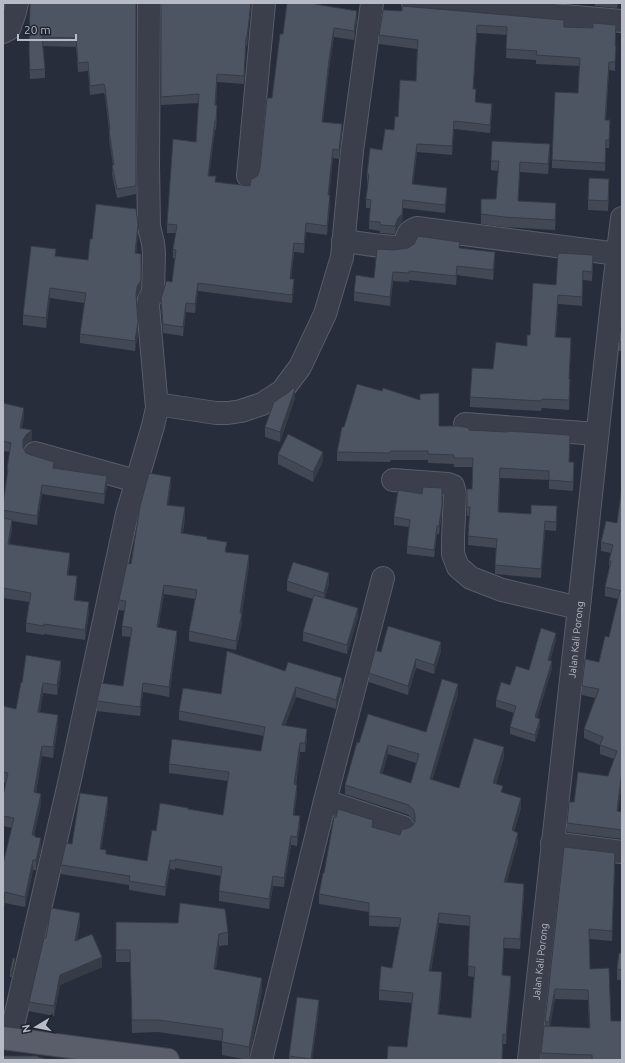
<svg xmlns="http://www.w3.org/2000/svg" width="625" height="1063" viewBox="0 0 625 1063" font-family="Ubuntu,sans-serif">
  <rect width="100%" height="100%" fill="#272d3a"/>
  <g fill="none" stroke-linecap="round" stroke-linejoin="round">
    <defs>
      <g id="minor">
        <polyline points="413,3 622,21"/>
        <polyline points="3,32 9,29 15,12 17,3"/>
        <polyline points="248,176 264,3"/>
        <path d="M343 241C357 242 394 250 405 245 407 235 407 232 417 228L618 254"/>
        <polyline points="157,408 163,405 216,413 228,413 241,411 262,404 282,391 300,367 325,314 342,257 352,151 372,3"/>
        <polyline points="465,424 597,434"/>
        <polyline points="35,453 136,481"/>
        <polyline points="393,480 448,484 453,486 455,494 453,538 453,554 458,567 471,578 502,590 579,608"/>
        <polyline points="325,801 403,827"/>
        <polyline points="552,843 622,852"/>
        <polyline points="10,1039 70,779 127,514 153,426 157,408 148,306 149,299 153,294 154,253 153,243 149,227 148,165 149,3"/>
        <polyline points="261,1060 325,801 383,578"/>
        <path id="s1" d="M529 1060C545 909 563 758 579 607 593 478 606 348 622 218"/>
      </g>
      <polyline id="major" points="3,1038 168,1060"/>
    </defs>
    <!-- minor casing -->
    <use href="#minor" stroke="#585d69" stroke-width="24"/>
    <!-- major casing -->
    <use href="#major" stroke="#434854" stroke-width="24"/>
    <!-- minor -->
    <use href="#minor" stroke="#3a3f4b" stroke-width="22"/>
    <!-- major -->
    <use href="#major" stroke="#595e6a" stroke-width="22"/>
  </g>
  <!-- wall -->
  <g fill="#424955" fill-rule="evenodd">
    <polygon points="30,3 136,3 136,194 117,198 112,174 113,165 109,139 109,130 105,96 104,93 90,95 88,71 78,72 76,47 43,46 45,69 45,78 30,79 29,60"/>
    <polygon points="161,3 251,3 247,46 246,46 244,84 217,82 216,105 217,114 216,130 215,130 209,176 216,182 250,186 254,178 258,175 260,168 272,98 283,34 315,4 357,19 354,40 334,37 329,69 323,122 342,133 339,159 333,158 329,195 330,204 327,235 306,232 304,253 294,252 291,279 294,288 292,303 198,291 195,313 186,312 183,336 163,333 161,306 161,298 172,282 175,258 173,258 173,249 176,233 167,233 167,224 196,142 199,103 161,105"/>
    <polygon points="595,3 618,3 617,8 595,6"/>
    <polygon points="383,10 564,27 616,33 615,71 609,70 606,120 610,129 609,148 606,148 605,171 552,168 552,160 578,93 579,66 536,64 536,60 506,58 507,35 477,33 473,89 476,98 476,103 492,113 490,133 454,129 452,155 417,152 413,184 447,197 445,213 403,208 402,223 398,227 395,234 380,233 380,231 369,229 369,221 371,208 366,208 366,199 368,183 367,183 367,174 382,150 394,130 398,117 416,81 417,49 379,44 379,35"/>
    <polygon points="550,154 548,174 520,172 518,201 556,213 555,230 504,227 481,224 481,214 496,199 498,171 491,170 491,161"/>
    <polygon points="609,189 608,211 588,210 588,200"/>
    <polygon points="138,234 136,254 141,289 137,297 136,301 138,332 135,351 80,343 80,334 84,303 50,298 46,328 23,325 23,315 56,256 88,260"/>
    <polygon points="460,248 495,261 493,280 457,275 456,285 409,280 409,282 393,281 390,306 354,301 354,292 374,278 393,250"/>
    <polygon points="593,264 592,281 583,280 582,306 558,304 556,337 571,347 569,379 570,389 569,410 542,408 541,411 470,407 470,397 493,369 527,346 530,335 556,285"/>
    <polygon points="622,316 622,351 619,351 619,342"/>
    <polygon points="289,392 295,398 280,442 265,437 265,427"/>
    <polygon points="3,403 24,417 22,428 32,440 26,444 24,448 26,453 54,468 107,486 104,504 42,494 37,525 12,521 12,530 9,544 70,562 68,575 77,586 75,600 89,612 85,640 44,634 44,635 26,632 26,623 29,602 3,598 3,504 7,476 7,468 10,452 3,451"/>
    <polygon points="439,426 570,444 569,462 574,471 573,491 549,489 549,480 500,478 499,512 531,514 557,515 556,531 545,530 541,578 495,574 496,548 468,545 469,516 467,516 467,507 472,489 473,467 454,467 454,464 428,463 428,460 391,460 390,462 337,461 337,452 344,427"/>
    <polygon points="278,454 323,461 313,482 278,464"/>
    <polygon points="171,486 168,505 185,517 183,533 207,539 227,552 249,565 242,613 242,623 236,650 189,641 189,631 195,599 164,594 158,628 177,640 169,697 143,692 140,716 97,711 97,701 123,686 131,637 122,636 122,626 125,611 119,610 119,600 131,564"/>
    <polygon points="622,486 622,780 618,811 622,812 622,839 567,832 567,823 574,802 608,776 614,759 600,754 600,745 584,738 584,729 595,698 582,695 582,686 599,662 609,637 618,599 605,596 605,587 609,569 609,561 611,553 601,551 601,542 617,523"/>
    <polygon points="422,494 442,496 442,512 439,534 437,534 434,557 407,554 407,546 409,527 394,525 394,517"/>
    <polygon points="287,581 329,583 325,598 358,617 347,654 303,641 303,632 313,599 287,591"/>
    <polygon points="556,640 550,661 552,668 537,718 540,726 535,742 510,734 510,727 514,713 496,707 496,700 510,685 529,670"/>
    <polygon points="441,651 434,674 416,668 408,695 369,682 369,673 381,652"/>
    <polygon points="61,671 57,695 43,693 40,712 58,725 53,758 42,756 36,793 41,804 34,835 41,849 36,870 33,870 25,907 5,903 3,910 3,864 12,828 3,826 3,796 6,783 3,782 3,706 16,709 22,683"/>
    <polygon points="285,671 342,688 336,709 296,697 285,726 307,738 305,752 300,752 296,785 297,794 294,815 300,825 297,846 291,845 284,887 273,886 269,909 219,901 219,891 221,876 175,868 175,870 170,869 165,896 129,890 129,885 61,874 61,865 72,844 108,806 101,849 106,855 147,861 156,831 188,809 223,815 228,781 169,773 169,764 261,751 264,736 179,720 179,711 221,694"/>
    <path d="M458 694 432 780 459 788 504 757 496 784 503 793 521 808 514 831 518 842 506 882 524 894 520 949 504 948 502 975 511 985 506 1044 407 1047 412 1003 379 1000V990L392 968 399 927 369 926V912L319 904V894L324 873 373 827 400 835 406 829 412 826 414 822 413 819 409 816V815L345 794V785L359 743 426 732ZM388 754 416 763 411 783 382 774ZM439 923 470 926 468 976 474 977 471 1018 439 1014 442 982 431 971Z"/>
    <path d="M564 847 615 864 612 941 589 939 590 969 611 1021 622 1060H541V1053L545 1026ZM555 999 588 1000 589 1028 550 1026Z"/>
    <polygon points="116,922 228,932 228,945 219,946 216,969 262,990 249,1060 222,1055 222,1041 158,1032 132,1033 130,962 116,962"/>
    <polygon points="80,923 77,941 102,967 60,985 54,1016 29,1011 29,1002 46,938"/>
    <polygon points="622,953 622,980 617,980 617,969"/>
    <polygon points="15,963 12,977 10,977 10,972"/>
    <polygon points="319,1010 312,1060 289,1060 289,1056"/>
  </g>
  <!-- shaded-wall -->
  <g fill="#363c45">
    <polygon points="251,3 247,46 247,37"/>
    <polygon points="357,11 357,19 354,40 354,31"/>
    <polygon points="477,25 477,33 473,97 473,89"/>
    <polygon points="334,28 334,37 329,69 322,131 322,122 329,60"/>
    <polygon points="246,37 246,46 244,84 244,76"/>
    <polygon points="609,62 609,70 605,128 605,120"/>
    <polygon points="217,74 217,82 215,114 215,105"/>
    <polygon points="476,89 476,98 475,111 475,102"/>
    <polygon points="492,104 492,113 490,133 490,125"/>
    <polygon points="215,121 215,130 208,185 208,176"/>
    <polygon points="454,121 454,129 452,155 452,146"/>
    <polygon points="342,124 342,133 339,159 339,150"/>
    <polygon points="417,144 417,152 412,193 412,184"/>
    <polygon points="550,144 550,154 548,174 548,164"/>
    <polygon points="333,149 333,158 328,204 328,195"/>
    <polygon points="520,162 520,172 518,210 518,201"/>
    <polygon points="447,188 447,197 445,213 445,205"/>
    <polygon points="330,195 330,204 327,235 327,226"/>
    <polygon points="403,200 403,208 402,223 398,227 395,234 395,226"/>
    <polygon points="306,223 306,232 304,253 304,244"/>
    <polygon points="138,225 138,234 135,263 135,253"/>
    <polygon points="294,243 294,252 290,288 290,279"/>
    <polygon points="495,252 495,261 493,280 493,270"/>
    <polygon points="141,264 141,289 137,297 136,304 136,295"/>
    <polygon points="457,266 457,275 456,285 456,276"/>
    <polygon points="393,272 393,281 390,306 390,297"/>
    <polygon points="294,279 294,288 292,303 292,295"/>
    <polygon points="198,283 198,291 195,313 195,304"/>
    <polygon points="50,288 50,298 46,328 46,318"/>
    <polygon points="558,295 558,304 555,346 555,337"/>
    <polygon points="186,303 186,312 183,336 183,327"/>
    <polygon points="138,322 138,332 135,351 135,341"/>
    <polygon points="571,338 571,347 569,389 569,379"/>
    <polygon points="570,379 570,389 569,410 569,400"/>
    <polygon points="295,389 295,398 280,442 280,432"/>
    <polygon points="24,408 24,417 20,437 20,428"/>
    <polygon points="32,430 32,440 26,444 23,449 23,440 26,435"/>
    <polygon points="323,452 323,461 313,482 313,472"/>
    <polygon points="500,468 500,478 498,521 498,512"/>
    <polygon points="107,476 107,486 104,504 104,494"/>
    <polygon points="171,477 171,486 167,514 167,505"/>
    <polygon points="42,485 42,494 37,525 37,516"/>
    <polygon points="442,488 442,512 439,534 439,526"/>
    <polygon points="185,507 185,517 181,543 181,533"/>
    <polygon points="12,520 12,530 8,554 8,544"/>
    <polygon points="545,521 545,530 541,578 541,569"/>
    <polygon points="437,526 437,534 434,557 434,550"/>
    <polygon points="70,553 70,562 67,584 67,575"/>
    <polygon points="249,555 249,565 242,613 242,623 236,650 236,641"/>
    <polygon points="329,573 329,583 324,602 324,593"/>
    <polygon points="77,576 77,586 74,610 74,600"/>
    <polygon points="164,585 164,594 157,637 157,627"/>
    <polygon points="89,602 89,612 85,640 85,630"/>
    <polygon points="358,608 358,617 347,654 347,645"/>
    <polygon points="177,631 177,640 169,697 169,687"/>
    <polygon points="556,633 556,640 548,667 548,660"/>
    <polygon points="441,642 441,651 434,674 434,665"/>
    <polygon points="416,659 416,668 408,695 408,686"/>
    <polygon points="61,661 61,671 57,695 57,685"/>
    <polygon points="552,661 552,668 535,724 535,717"/>
    <polygon points="342,678 342,688 336,709 336,700"/>
    <polygon points="43,683 43,693 38,722 38,712"/>
    <polygon points="143,683 143,692 140,716 140,707"/>
    <polygon points="458,684 458,694 430,789 430,779"/>
    <polygon points="296,687 296,697 282,734 282,725"/>
    <polygon points="58,715 58,725 53,758 53,747"/>
    <polygon points="540,719 540,726 535,742 535,735"/>
    <polygon points="307,729 307,738 305,752 305,743"/>
    <polygon points="300,743 300,752 294,794 294,784"/>
    <polygon points="388,745 388,754 380,783 380,773"/>
    <polygon points="42,746 42,756 34,803 34,792"/>
    <polygon points="504,747 504,757 493,792 493,783"/>
    <polygon points="622,771 622,780 617,820 617,811"/>
    <polygon points="297,785 297,794 293,824 293,815"/>
    <polygon points="41,794 41,804 32,845 32,835"/>
    <polygon points="108,797 108,806 100,858 100,849"/>
    <polygon points="521,798 521,808 512,840 512,830"/>
    <polygon points="300,816 300,825 297,846 297,837"/>
    <polygon points="518,833 518,842 504,892 504,882"/>
    <polygon points="291,836 291,845 284,887 284,878"/>
    <polygon points="41,838 41,849 36,870 36,860"/>
    <polygon points="615,853 615,864 612,941 612,931"/>
    <polygon points="33,860 33,870 25,907 25,897"/>
    <polygon points="170,860 170,869 165,896 165,887"/>
    <polygon points="273,876 273,886 269,909 269,899"/>
    <polygon points="524,884 524,894 520,949 520,939"/>
    <polygon points="5,892 5,903 3,910 3,900"/>
    <polygon points="80,913 80,923 75,951 75,941"/>
    <polygon points="439,913 439,923 429,981 429,971"/>
    <polygon points="219,934 219,946 214,982 214,969"/>
    <polygon points="504,938 504,948 502,985 502,975"/>
    <polygon points="102,957 102,967 60,985 54,1016 54,1006 60,975"/>
    <polygon points="15,958 15,963 12,977 12,972"/>
    <polygon points="442,972 442,982 438,1024 438,1014"/>
    <polygon points="511,976 511,985 506,1044 506,1035"/>
    <polygon points="262,978 262,990 249,1060 249,1047"/>
    <polygon points="555,989 555,999 549,1033 549,1022"/>
    <polygon points="319,1000 319,1010 312,1060 311,1060"/>
  </g>
  <!-- building -->
  <g fill="#4d5563" stroke="#363c45" fill-rule="evenodd">
    <polygon points="30,3 136,3 136,186 117,189 112,165 114,165 109,130 110,130 105,87 104,84 90,86 88,62 78,63 76,38 42,37 45,69 30,70 29,51"/>
    <polygon points="161,3 251,3 247,37 246,37 244,76 217,74 215,105 217,105 216,121 215,121 208,176 216,176 215,182 250,186 251,179 254,178 258,175 260,168 267,98 272,98 280,34 283,34 287,3 315,3 315,4 357,11 354,31 334,28 329,60 322,122 342,124 339,150 333,149 328,195 330,195 327,226 306,223 304,244 294,243 290,279 294,279 292,295 198,283 195,304 186,303 183,327 163,324 161,298 165,286 166,281 172,282 176,250 173,249 177,225 167,224 173,139 196,142 199,94 161,97"/>
    <polygon points="402,6 564,20 564,27 593,28 593,23 616,25 615,46 616,46 615,62 609,62 605,120 610,120 609,140 606,140 605,163 552,160 555,92 578,93 580,58 536,55 537,51 506,49 507,27 477,25 473,89 476,89 475,102 492,104 490,125 454,121 452,146 417,144 412,184 447,188 445,205 403,200 402,214 398,218 395,226 380,225 380,222 369,221 371,200 366,199 369,174 367,174 370,148 382,150 385,129 394,130 395,116 398,117 400,80 416,81 418,40 379,35 383,10 402,11"/>
    <polygon points="492,141 550,144 548,164 520,162 518,201 556,203 555,220 504,217 481,214 481,199 496,199 499,161 491,161"/>
    <polygon points="589,178 609,179 608,201 588,200"/>
    <polygon points="96,204 136,209 138,225 135,253 141,254 141,280 137,287 136,295 138,322 135,341 80,334 86,293 50,288 46,318 23,315 31,246 56,249 55,256 88,260 90,239 92,239"/>
    <polygon points="418,236 460,242 459,248 495,252 493,270 457,266 456,276 409,271 409,273 393,272 390,297 354,292 356,275 374,278 377,249 393,250 408,248 414,244"/>
    <polygon points="558,253 593,255 592,272 583,271 582,297 558,295 555,337 571,338 569,379 570,379 569,400 542,399 541,401 470,397 472,368 493,369 496,342 527,346 527,335 530,335 533,283 556,285"/>
    <polygon points="622,316 622,342 619,342"/>
    <polygon points="357,384 382,391 383,388 420,400 420,394 439,393 439,426 459,426 469,428 469,430 507,432 507,431 570,435 569,462 574,462 573,482 549,480 549,471 500,468 498,512 531,514 531,505 557,506 556,522 545,521 541,569 495,565 497,539 468,536 470,507 467,507 467,489 472,489 473,458 454,458 454,455 428,454 428,451 391,451 390,453 337,452 342,427 344,427"/>
    <polygon points="293,388 295,389 280,432 265,427 274,402 289,392"/>
    <polygon points="3,403 24,408 20,428 32,430 26,435 23,440 23,447 26,453 31,455 54,462 53,468 107,476 104,494 42,485 37,516 3,510 3,504 8,469 7,468 11,443 3,441"/>
    <polygon points="288,434 323,452 313,472 278,454"/>
    <polygon points="149,473 171,477 167,505 185,507 181,533 207,537 207,539 227,542 225,552 249,555 240,613 242,613 236,641 189,631 197,590 164,585 157,627 177,631 169,687 143,683 140,707 97,701 101,683 123,686 132,628 122,626 126,601 119,600 127,563 131,564 140,506"/>
    <polygon points="622,486 622,591 605,587 611,561 609,561 613,545 601,542 606,521 617,523"/>
    <polygon points="423,487 442,488 442,505 439,526 437,526 434,550 407,546 410,520 394,517 398,490 422,494"/>
    <polygon points="3,518 12,520 8,544 70,553 67,575 77,576 74,600 89,602 85,630 44,624 44,626 26,623 31,593 3,588"/>
    <polygon points="293,562 329,573 324,593 287,581"/>
    <polygon points="620,591 622,592 622,771 617,811 622,812 622,830 567,823 569,802 574,802 578,772 608,776 617,751 600,745 603,737 584,729 599,689 582,686 585,659 599,662 605,636 609,637"/>
    <polygon points="314,595 358,608 347,645 303,632"/>
    <polygon points="388,626 441,642 434,665 416,659 408,686 369,673 375,650 381,652"/>
    <polygon points="541,628 556,633 548,660 552,661 535,717 540,719 535,735 510,727 516,706 496,700 501,682 510,685 516,666 529,670"/>
    <polygon points="227,651 285,671 288,662 342,678 336,700 296,687 282,725 307,729 305,743 300,743 294,784 297,785 293,815 300,816 297,837 291,836 284,878 273,876 269,899 219,891 222,867 175,859 175,861 170,860 165,887 129,881 130,876 61,865 66,843 72,844 80,793 108,797 100,849 106,850 106,854 147,861 152,830 156,831 160,803 188,808 188,809 223,815 229,772 169,764 172,739 261,751 265,727 179,711 183,688 221,694"/>
    <polygon points="26,655 61,661 57,685 43,683 38,712 58,715 53,747 42,746 34,792 41,794 32,835 35,835 35,837 41,838 36,860 33,860 25,897 5,892 3,900 3,864 14,818 3,816 3,796 8,773 3,772 3,706 16,709 21,682 22,683"/>
    <path d="M442 679 458 684 430 779 459 788 474 738 504 747 493 783 503 786 501 792 521 798 512 830 518 833 504 882 524 884 520 939 504 938 502 975 511 976 506 1035 503 1034 502 1060H387L388 1046 407 1047 413 993 379 990 381 966 392 968 401 918 369 916V903L319 894 323 873H324L334 817H336L338 809 373 820 372 827 400 835 402 829H406L412 826 415 822V815L413 809 409 806V805L345 785 357 742 359 743 368 714 426 732ZM388 745 419 754 411 783 380 773ZM439 913 470 916 468 966 475 967 471 1018 438 1014 442 972 429 971Z"/>
    <polygon points="564,847 615,853 612,931 589,929 590,969 609,968 611,1021 622,1021 622,1060 592,1060 592,1055 541,1053 544,1026 590,1028 588,990 555,989 549,1022 545,1022"/>
    <polygon points="180,903 225,909 228,932 219,934 214,969 262,978 249,1047 222,1042 223,1029 158,1020 132,1020 130,950 116,950 116,922 178,923"/>
    <polygon points="51,908 80,913 75,941 92,934 102,957 60,975 54,1006 29,1002 44,938 46,938"/>
    <polygon points="619,953 622,953 622,970 617,969"/>
    <polygon points="13,958 15,958 12,972 10,972"/>
    <polygon points="297,997 319,1000 311,1059 289,1056"/>
    <polygon points="3,1056 38,1056 38,1057 51,1060 3,1060"/>
  </g>
  <g text-anchor="middle" stroke-width="3" stroke-linejoin="round" paint-order="stroke">
    <!-- street labels -->
    <g font-size="10" fill="#b6bbc6" stroke="#1f2430">
      <text dy="4" stroke="none"><textPath href="#s1" startOffset="423">Jalan Kali Porong</textPath></text>
      <text dy="4" stroke="none"><textPath href="#s1" startOffset="99">Jalan Kali Porong</textPath></text>
    </g>
  </g>
  <!-- border -->
  <rect width="625" height="1063" fill="none" stroke="#b6bbc6" stroke-width="8"/>
  <!-- north arrow -->
  <g transform="translate(36 1027) rotate(260)" stroke="#1f2430" stroke-width="3" paint-order="stroke">
  <path d="M0-3L7 15L0 10L-7 15Z" fill="#b6bbc6"/>
  <text y="-6" font-size="11" font-weight="bold" text-anchor="middle" fill="#b6bbc6">N</text>
  </g>
  <!-- scale -->
  <path d="M18 34v6h58v-6" fill="none" stroke="#b6bbc6" stroke-width="2"/>
  <text x="24" y="34" font-size="12" fill="#b6bbc6" stroke="#1f2430" stroke-width="3" paint-order="stroke">20 m</text>
</svg>
